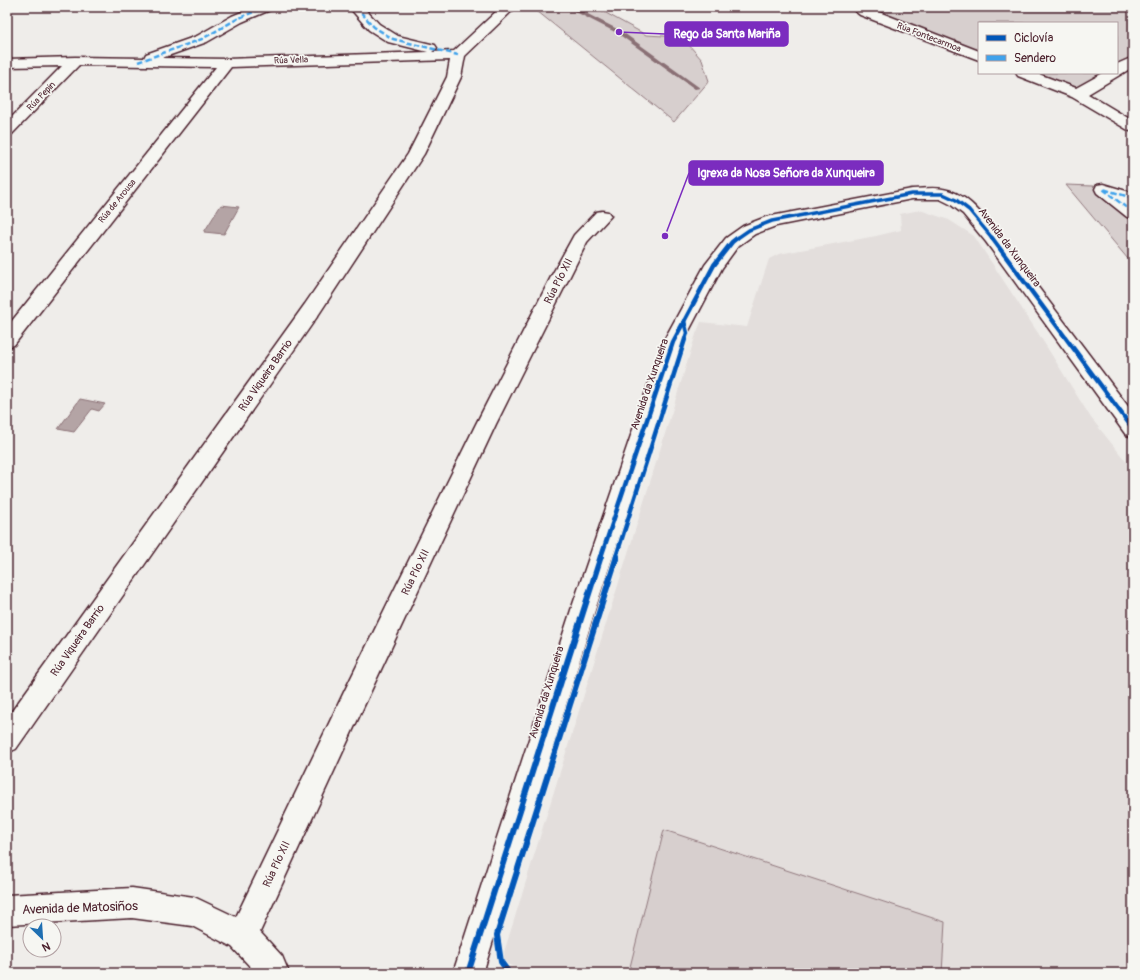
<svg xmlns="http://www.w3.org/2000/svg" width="1140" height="980" viewBox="0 0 1140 980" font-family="Pangolin,sans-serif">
  <rect width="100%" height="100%" fill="#efedea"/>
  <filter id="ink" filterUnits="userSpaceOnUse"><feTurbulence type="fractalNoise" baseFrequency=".025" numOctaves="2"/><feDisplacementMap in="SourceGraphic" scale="8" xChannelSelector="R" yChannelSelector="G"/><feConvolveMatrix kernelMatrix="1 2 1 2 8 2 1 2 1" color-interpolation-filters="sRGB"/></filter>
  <g filter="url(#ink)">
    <!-- built -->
    <polygon fill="#e3dedc" points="920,210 949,220 974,236 1038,333 1091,418 1133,470 1133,973 531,973 501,962 696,334 701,322 747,327 769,259 779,254 876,236 901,230 900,214"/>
    <!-- green -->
    <g fill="#d7cfce" stroke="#90777c">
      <polygon points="532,7 595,7 646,35 682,37 702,60 709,81 674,122"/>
      <polygon points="857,7 1133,7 1133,61 1117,70 1117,23 979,23 979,56"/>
      <polygon points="1023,73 1113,73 1077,94"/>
      <polygon points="1066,185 1093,186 1133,219 1133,265"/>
      <polygon points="664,830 945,922 942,973 634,973 629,971"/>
    </g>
    <!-- water -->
    <g fill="#b4a4a5" stroke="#8a6f74">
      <polygon points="221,205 239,207 224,234 204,232"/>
      <polygon points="80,399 105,404 99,411 92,409 74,432 58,429"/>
    </g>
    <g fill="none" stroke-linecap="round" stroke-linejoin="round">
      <!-- stream -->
      <polygon fill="#8a6f74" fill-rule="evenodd" points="566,7 574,7 621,31 700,88 695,89 617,33"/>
      <defs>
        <g id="minor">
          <polygon points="254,7 272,7 270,10 242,22 207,42 162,58 227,59 428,52 388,42 369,30 349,7 363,7 379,24 398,36 435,45 437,48 432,52 454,51 501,7 516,7 465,56 461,77 424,154 319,314 16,749 7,753 7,718 305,304 408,154 447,77 450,60 231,67 14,345 7,347 7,327 216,67 79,65 12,134 7,136 7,122 62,66 7,67 7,59 75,57 144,58 146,54 197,36 232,16"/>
          <polygon points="850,7 866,7 979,51 979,60 860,15"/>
          <polygon points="1133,57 1133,67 1088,94 1133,121 1133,132 1128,130 1072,97 1018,76 1016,73 1036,73 1076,88 1103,73 1117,73 1117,64"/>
          <polygon points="1103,184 1133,193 1133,203 1131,203 1133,204 1133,218 1127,217 1097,193 1095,189 1097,185"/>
          <path d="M912 189C922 189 933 187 943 189 968 193 984 217 998 234L1133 413V437L1126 435 986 242 963 214 950 204 940 199H912L776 226 755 234 738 246 722 268 683 342 595 610 483 973H453L571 610 663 342 705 265 726 238 743 226 766 217Z"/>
          <polygon points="602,211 608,212 611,216 587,242 496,424 363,708 260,932 282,956 289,973 256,973 232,947 192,926 132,918 7,925 7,895 132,888 194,897 236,917 345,690 476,424 553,273 574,235 596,212"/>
        </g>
      </defs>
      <!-- minor casing -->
      <use href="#minor" stroke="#4a1f2b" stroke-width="3"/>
      <!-- minor -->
      <use href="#minor" fill="#f6f6f2" fill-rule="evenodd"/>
      <!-- quiet -->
      <g stroke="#40a2eb" stroke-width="2.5" stroke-dasharray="5.5 2.5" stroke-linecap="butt">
        <polyline points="356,7 374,27 393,39 458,55"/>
        <polyline points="138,62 202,39 237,19 265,7"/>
        <polyline points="1133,198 1103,189 1133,213"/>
      </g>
      <defs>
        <polyline id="cycleway-far2" points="736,239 749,230 772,221 912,194 943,194 956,200 969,210 993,239"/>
        <g id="cycleway-far1">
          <polyline points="992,238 1133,429"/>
          <polyline points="601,557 673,342 714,265 732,242 737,238"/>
          <polyline points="616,557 687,333 684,321"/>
        </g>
        <g id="cycleway">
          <polyline points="468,973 601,556"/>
          <polyline points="509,973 501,962 497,935 617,556"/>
        </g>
      </defs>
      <!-- cycleway-far2 casing -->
      <use href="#cycleway-far2" stroke="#f6f6f2" stroke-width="5"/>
      <!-- cycleway-far1 casing -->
      <use href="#cycleway-far1" stroke="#f6f6f2" stroke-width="7"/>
      <!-- cycleway casing -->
      <use href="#cycleway" stroke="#f6f6f2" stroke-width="8"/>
      <!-- cycleway-far2 -->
      <use href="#cycleway-far2" stroke="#0057b8" stroke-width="3.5"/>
      <!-- cycleway-far1 -->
      <use href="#cycleway-far1" stroke="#0057b8" stroke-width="4.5"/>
      <!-- cycleway -->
      <use href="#cycleway" stroke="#0057b8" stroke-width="6"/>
    </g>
  </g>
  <g text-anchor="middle" stroke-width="3.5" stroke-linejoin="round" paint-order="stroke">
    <!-- far-street labels -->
    <g font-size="9" fill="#4a1f2b" stroke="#f6f6f2">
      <text transform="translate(929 37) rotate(21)" y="3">Rúa Fontecarmoa</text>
      <text transform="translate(291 60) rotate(-2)" y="3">Rúa Vella</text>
      <text transform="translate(41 96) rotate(-46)" y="3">Rúa Pepin</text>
      <text transform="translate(117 201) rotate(-51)" y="3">Rúa de Arousa</text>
    </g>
    <!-- street labels -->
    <g font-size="11" fill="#4a1f2b" stroke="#f6f6f2">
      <text transform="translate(1010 247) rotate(53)" y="4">Avenida da Xunqueira</text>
      <text transform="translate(558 281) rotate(-63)" y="4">Rúa Pío XII</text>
      <text transform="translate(265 375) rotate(-55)" y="4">Rúa Viqueira Barrio</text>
      <text transform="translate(649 384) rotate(-71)" y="4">Avenida da Xunqueira</text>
      <text transform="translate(415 572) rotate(-64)" y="4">Rúa Pío XII</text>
      <text transform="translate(77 640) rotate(-55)" y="4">Rúa Viqueira Barrio</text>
      <text transform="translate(546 692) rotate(-73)" y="4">Avenida da Xunqueira</text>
      <text transform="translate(276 864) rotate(-65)" y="4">Rúa Pío XII</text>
    </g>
    <!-- near-street labels -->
    <g font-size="13" fill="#4a1f2b" stroke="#f6f6f2">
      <text transform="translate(80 907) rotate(-2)" y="5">Avenida de Matosiños</text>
    </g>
  </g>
  <!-- callouts -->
  <path fill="none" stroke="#7b2cbf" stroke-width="1.5" d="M619 32L665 34M665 236L689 173"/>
  <g fill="#7b2cbf" stroke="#f6f6f2" stroke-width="1.5">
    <circle cx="619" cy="32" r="4"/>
    <circle cx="665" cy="236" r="4"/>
  </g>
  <g fill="#7b2cbf" stroke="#7b2cbf" stroke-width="1.5">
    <rect x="665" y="22" width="123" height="24" rx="4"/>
    <rect x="689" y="161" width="194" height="24" rx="4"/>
  </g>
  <g font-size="12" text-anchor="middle" font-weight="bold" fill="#fff">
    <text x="727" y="38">Rego da Santa Mariña</text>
    <text x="786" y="177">Igrexa da Nosa Señora da Xunqueira</text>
  </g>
  <!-- margin -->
  <rect width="1140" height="980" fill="none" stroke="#f6f6f2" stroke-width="24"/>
  <rect x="12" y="12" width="1116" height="956" fill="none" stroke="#4a1f2b" stroke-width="1.5" filter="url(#ink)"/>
  <!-- legend -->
  <rect x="978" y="22" width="140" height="52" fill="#f6f6f2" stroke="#b1a0a2"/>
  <rect x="986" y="35" width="20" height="6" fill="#0057b8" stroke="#b1a0a2"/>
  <text x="1014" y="42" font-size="12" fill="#4a1f2b">Ciclovía</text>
  <rect x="986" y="55" width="20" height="6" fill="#40a2eb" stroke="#b1a0a2"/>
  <text x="1014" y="62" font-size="12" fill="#4a1f2b">Sendero</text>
  <!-- north arrow -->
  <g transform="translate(42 938) rotate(155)"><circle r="19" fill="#f6f6f2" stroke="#b1a0a2"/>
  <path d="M0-3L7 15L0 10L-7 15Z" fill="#1f6fb2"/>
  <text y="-6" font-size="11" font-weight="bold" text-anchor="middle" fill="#4a1f2b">N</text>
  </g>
</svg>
